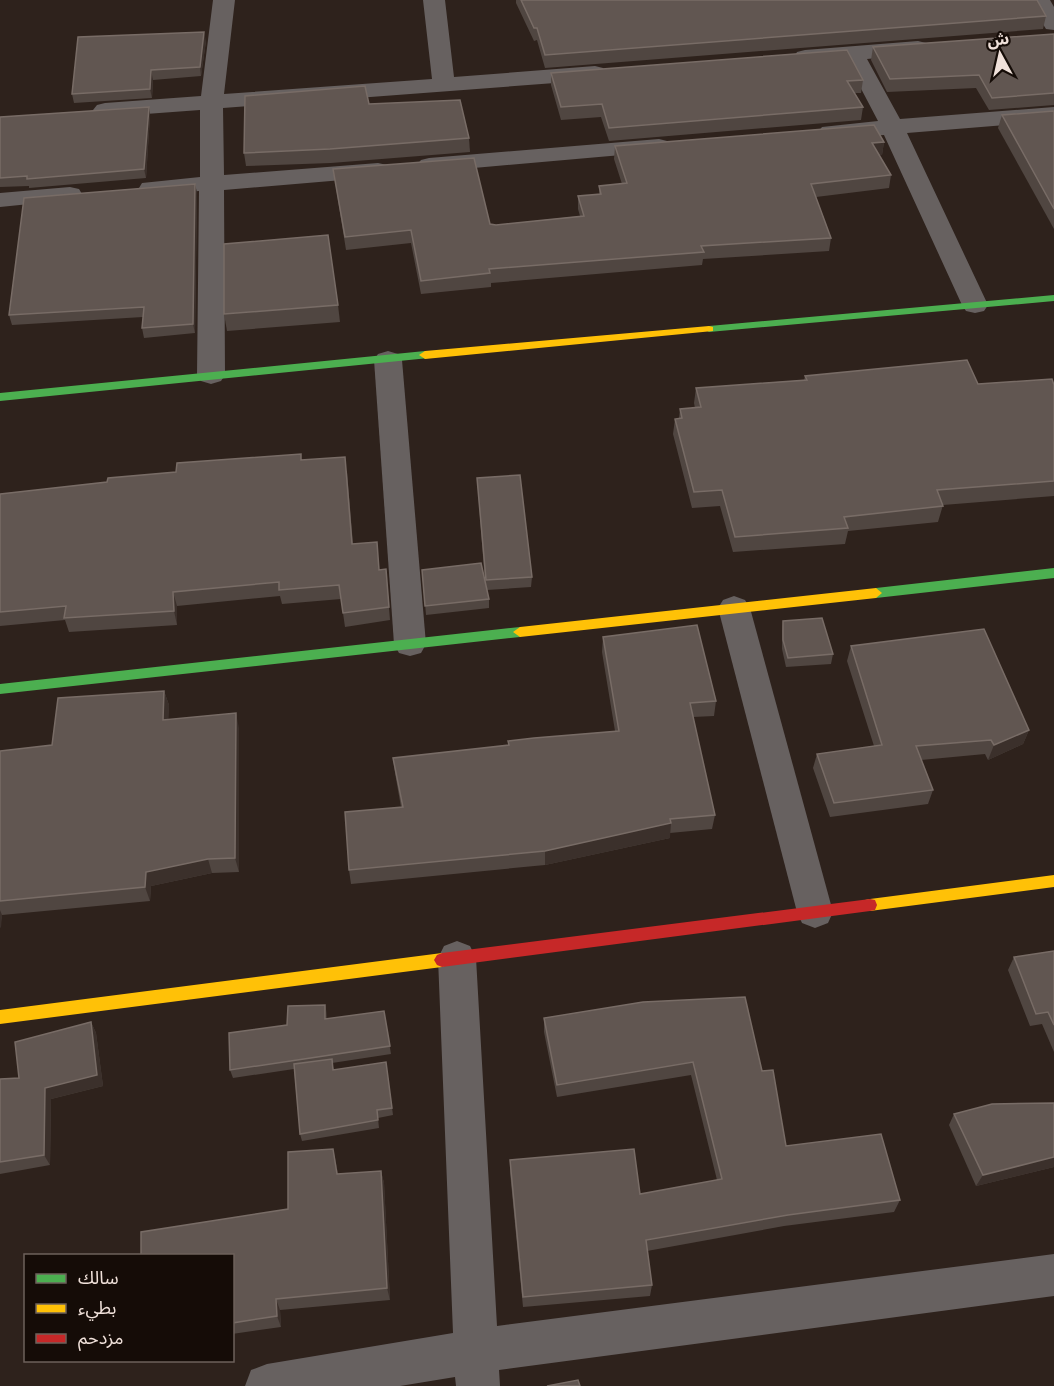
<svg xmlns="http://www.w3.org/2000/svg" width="1054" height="1386" viewBox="0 0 1054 1386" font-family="Figtree,'Noto Sans Arabic',sans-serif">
  <rect width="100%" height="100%" fill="#2e221c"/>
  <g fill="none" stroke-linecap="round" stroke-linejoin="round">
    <!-- street -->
    <g fill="#676160" fill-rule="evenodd">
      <polygon points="213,0 235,0 224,94 432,79 423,0 445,0 454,77 595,66 603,68 606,73 603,78 595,80 223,108 224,175 378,163 387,165 390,170 387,175 378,177 224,190 225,375 221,381 211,384 201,381 197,375 199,191 151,195 142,193 139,188 142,183 200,177 200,110 105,117 97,115 93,110 97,105 105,103 201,96"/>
      <polygon points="1028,0 1050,0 1054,7 1054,30 1046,29"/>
      <polygon points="918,41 926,43 929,48 926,53 867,59 900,119 1054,107 1054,121 907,133 988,305 984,311 975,313 966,311 962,305 884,135 830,139 822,137 818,132 822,127 878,121 846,60 805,64 797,62 794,57 797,52 805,50"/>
      <polygon points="659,139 667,141 671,146 667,151 429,172 421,170 417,165 421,160 429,158"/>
      <polygon points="70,187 79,189 82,194 79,199 0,207 0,193"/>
      <polygon points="388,351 398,354 402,360 426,644 421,653 410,656 399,653 394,644 374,360 378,354"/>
      <polygon points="734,596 745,600 750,608 833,912 828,923 815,928 802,923 797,912 718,608 723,600"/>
      <polygon points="457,941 470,946 476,958 497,1326 1054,1254 1054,1296 499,1370 500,1386 456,1386 455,1377 400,1386 245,1386 251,1370 267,1364 453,1333 438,958 444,946"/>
    </g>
    <!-- fast -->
    <g fill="#4caf50" fill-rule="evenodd">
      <polygon points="1054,295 1054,301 709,332 704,329 709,326"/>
      <polygon points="425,351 429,352 429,358 0,401 0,393"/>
      <polygon points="1054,568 1054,578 876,598 870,593 876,588"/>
      <polygon points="520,627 527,632 520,637 0,694 0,684"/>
    </g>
    <!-- slow -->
    <g fill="#ffc107" fill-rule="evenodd">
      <polygon points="709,326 713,327 713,331 425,359 419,355 425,351"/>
      <polygon points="876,588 882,593 876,598 520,637 513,632 520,627"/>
      <polygon points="1054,875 1054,887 870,911 865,910 863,905 865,900 870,899"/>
      <polygon points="442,953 447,955 450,960 447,965 442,967 0,1024 0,1010"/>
    </g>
    <!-- jam -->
    <polygon fill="#c62828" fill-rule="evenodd" points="870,899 875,900 877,905 875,910 870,911 442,967 437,965 434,960 437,955 442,953"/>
  </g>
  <!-- wall -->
  <g fill="#504641">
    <polygon points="516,0 1037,0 1046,16 1043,29 545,68 537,40 534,41 516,3"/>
    <polygon points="1054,34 1054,105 989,110 976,88 887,92 871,60 873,47"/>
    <polygon points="206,41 201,76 153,80 152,98 74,103 72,94"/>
    <polygon points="551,73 863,80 861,93 855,93 863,107 861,120 609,141 601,117 561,120 551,85"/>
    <polygon points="369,104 469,138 470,152 331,163 246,166 244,153"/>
    <polygon points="149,107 150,116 146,178 29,188 29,186 0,187 0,117"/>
    <polygon points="1054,111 1054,229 998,128 1002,115"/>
    <polygon points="884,142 882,155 879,155 891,175 889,188 816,197 831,238 829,251 703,259 702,265 491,283 491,287 421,294 411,243 346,250 333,169 490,224 496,225 580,216 578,209 578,196 599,195 599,186 622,184 614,159 615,146"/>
    <polygon points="195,184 197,193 195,333 144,338 142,328 143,317 12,325 9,315"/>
    <polygon points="338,305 340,322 227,331 224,314"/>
    <polygon points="805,376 978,384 1054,385 1054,496 943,505 938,522 848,531 845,544 733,552 720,506 692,508 673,434 675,419 679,418 680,409 695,408 694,403 696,388 804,380"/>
    <polygon points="302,460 347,471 353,544 379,570 387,583 390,620 345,627 341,599 282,604 280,596 177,606 177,625 69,632 65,620 0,626 0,494 107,482 176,472"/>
    <polygon points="477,478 532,577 531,587 487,590 489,599 489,608 426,615 422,570 485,583"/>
    <polygon points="783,621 833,654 831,664 786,667 782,649 782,630"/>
    <polygon points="603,637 716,701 714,716 693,717 715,815 712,829 670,833 670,838 545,865 351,884 349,870 401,807 395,773 393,758 508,745 508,741 615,731 602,652"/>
    <polygon points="851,646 1029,730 1023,744 988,760 985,754 921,760 933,790 928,804 830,817 813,768 817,754 874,746 847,661"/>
    <polygon points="164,691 169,705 168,719 239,728 239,872 212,873 151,886 150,901 2,915 0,928 0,751 52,745"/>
    <polygon points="1054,951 1054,1052 1042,1024 1030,1026 1008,970 1014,957"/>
    <polygon points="384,1011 391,1054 332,1063 334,1070 386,1062 393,1115 378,1118 379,1128 302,1141 300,1134 294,1069 233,1078 230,1070 287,1025 327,1013 327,1019"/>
    <polygon points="544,1018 762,1071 786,1146 900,1200 894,1212 784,1226 647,1251 652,1285 650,1296 523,1307 510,1172 510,1160 640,1194 717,1180 691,1075 557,1097 544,1032"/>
    <polygon points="91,1022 96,1033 103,1086 51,1099 50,1165 0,1174 0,1079 19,1078"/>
    <polygon points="1054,1103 1054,1167 976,1186 949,1125 954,1114"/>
    <polygon points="333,1149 338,1174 381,1171 384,1183 390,1300 280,1310 281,1327 232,1334 232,1256 288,1209"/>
  </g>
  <!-- shaded-wall -->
  <g fill="#3b302b">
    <polygon points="204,32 206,41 201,76 200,67"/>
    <polygon points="151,70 153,80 152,98 150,89"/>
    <polygon points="149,107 150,116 146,178 144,169"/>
    <polygon points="884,142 882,155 869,156 872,143"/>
    <polygon points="195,184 197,193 195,333 193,324"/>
    <polygon points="173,592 177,606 177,625 174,611"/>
    <polygon points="164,691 169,705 168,734 163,720"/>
    <polygon points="236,713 239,728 239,872 235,858"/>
    <polygon points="1029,730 1023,744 988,760 994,745"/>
    <polygon points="671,823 670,838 545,865 545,851"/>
    <polygon points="208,859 212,873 151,886 150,901 145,887 146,872"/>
    <polygon points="0,910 2,915 1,928 0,927"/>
    <polygon points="325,1005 327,1013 326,1027 325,1019"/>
    <polygon points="91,1022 96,1033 103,1086 51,1099 50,1165 44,1155 45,1088"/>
    <polygon points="333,1149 336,1162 340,1187 337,1174"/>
    <polygon points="1054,1157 1054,1167 976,1186 983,1175"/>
    <polygon points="381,1171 384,1183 390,1300 387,1288"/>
    <polygon points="276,1299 280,1310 281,1327 277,1316"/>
  </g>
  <!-- building -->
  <g fill="#615651" stroke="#786c66" stroke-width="1.5">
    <polygon points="521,0 1037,0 1046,16 545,55 537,28 534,28"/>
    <polygon points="204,32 200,67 151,70 150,89 72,94 78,37"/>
    <polygon points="1054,34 1054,93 992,98 979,75 890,79 873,47"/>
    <polygon points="847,50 863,80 847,81 863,107 609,128 602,104 561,107 551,73"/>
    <polygon points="365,86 369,104 460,100 469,138 330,149 244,153 245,96"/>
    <polygon points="149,107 144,169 27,179 27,176 0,178 0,117"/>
    <polygon points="1054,111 1054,209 1002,115"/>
    <polygon points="874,125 884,142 872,143 891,175 811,184 831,238 701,246 704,252 489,269 490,273 421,281 411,230 345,237 333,169 474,158 490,224 496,225 584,216 578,196 601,194 599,186 627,183 615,146"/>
    <polygon points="195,184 193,324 142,328 144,307 9,315 24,198"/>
    <polygon points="328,235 338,305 224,314 224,244"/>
    <polygon points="967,360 978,384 1052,379 1054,385 1054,481 937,490 943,506 844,517 848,528 735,537 722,490 694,492 675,419 682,418 680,409 701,407 696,388 807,380 805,376"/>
    <polygon points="301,454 301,460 345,457 352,544 377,542 379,570 386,569 389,607 343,613 339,585 279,590 279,582 173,592 174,611 64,618 66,606 0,612 0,494 107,482 108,478 176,472 177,463"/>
    <polygon points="520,475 532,577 486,580 477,478"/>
    <polygon points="481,563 489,599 425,606 422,570"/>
    <polygon points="822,618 833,654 788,658 783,640 783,621"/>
    <polygon points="697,625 716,701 690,703 715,815 670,819 671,823 545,851 349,870 345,812 403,807 393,758 509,745 508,741 534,738 619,731 603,637"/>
    <polygon points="984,629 1029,730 994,745 991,740 916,746 933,790 834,803 817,754 882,745 851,646"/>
    <polygon points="164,691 163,720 236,713 235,858 208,859 146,872 145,887 0,901 0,751 52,745 58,698"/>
    <polygon points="1054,951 1054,1025 1048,1012 1036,1014 1014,957"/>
    <polygon points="745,997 762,1071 773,1070 786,1146 881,1134 900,1200 788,1215 646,1240 652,1285 523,1297 510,1160 634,1149 640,1194 722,1179 693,1062 557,1085 544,1018 643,1002"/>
    <polygon points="325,1005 325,1019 384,1011 390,1046 230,1070 229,1033 287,1025 288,1006"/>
    <polygon points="91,1022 97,1075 45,1088 44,1155 0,1162 0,1079 19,1078 15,1042"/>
    <polygon points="332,1059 333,1070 386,1062 392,1108 377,1110 378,1120 300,1134 294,1064"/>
    <polygon points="1054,1103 1054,1157 983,1175 954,1114 992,1104"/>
    <polygon points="333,1149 337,1174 381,1171 387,1288 276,1299 277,1316 232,1323 232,1256 141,1256 141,1232 288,1209 288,1152"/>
    <polygon points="578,1380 580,1386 547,1386"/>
  </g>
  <!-- legend -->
  <rect x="24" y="1254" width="210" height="108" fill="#150c07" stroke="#6d615b" stroke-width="1.5"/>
  <rect x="36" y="1274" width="30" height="9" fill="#4caf50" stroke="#6d615b" stroke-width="1.5"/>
  <text x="78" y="1284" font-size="18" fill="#f0e1da">سالك</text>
  <rect x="36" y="1304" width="30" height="9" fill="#ffc107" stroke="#6d615b" stroke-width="1.5"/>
  <text x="78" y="1314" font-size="18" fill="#f0e1da">بطيء</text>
  <rect x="36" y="1334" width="30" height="9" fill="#c62828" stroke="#6d615b" stroke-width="1.5"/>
  <text x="78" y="1344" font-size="18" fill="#f0e1da">مزدحم</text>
  <!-- north arrow -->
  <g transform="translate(1000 54) rotate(352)" stroke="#150c07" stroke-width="4.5" paint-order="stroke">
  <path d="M0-4.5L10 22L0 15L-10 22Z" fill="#f0e1da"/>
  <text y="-9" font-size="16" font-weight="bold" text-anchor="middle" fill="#f0e1da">ش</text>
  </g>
</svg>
